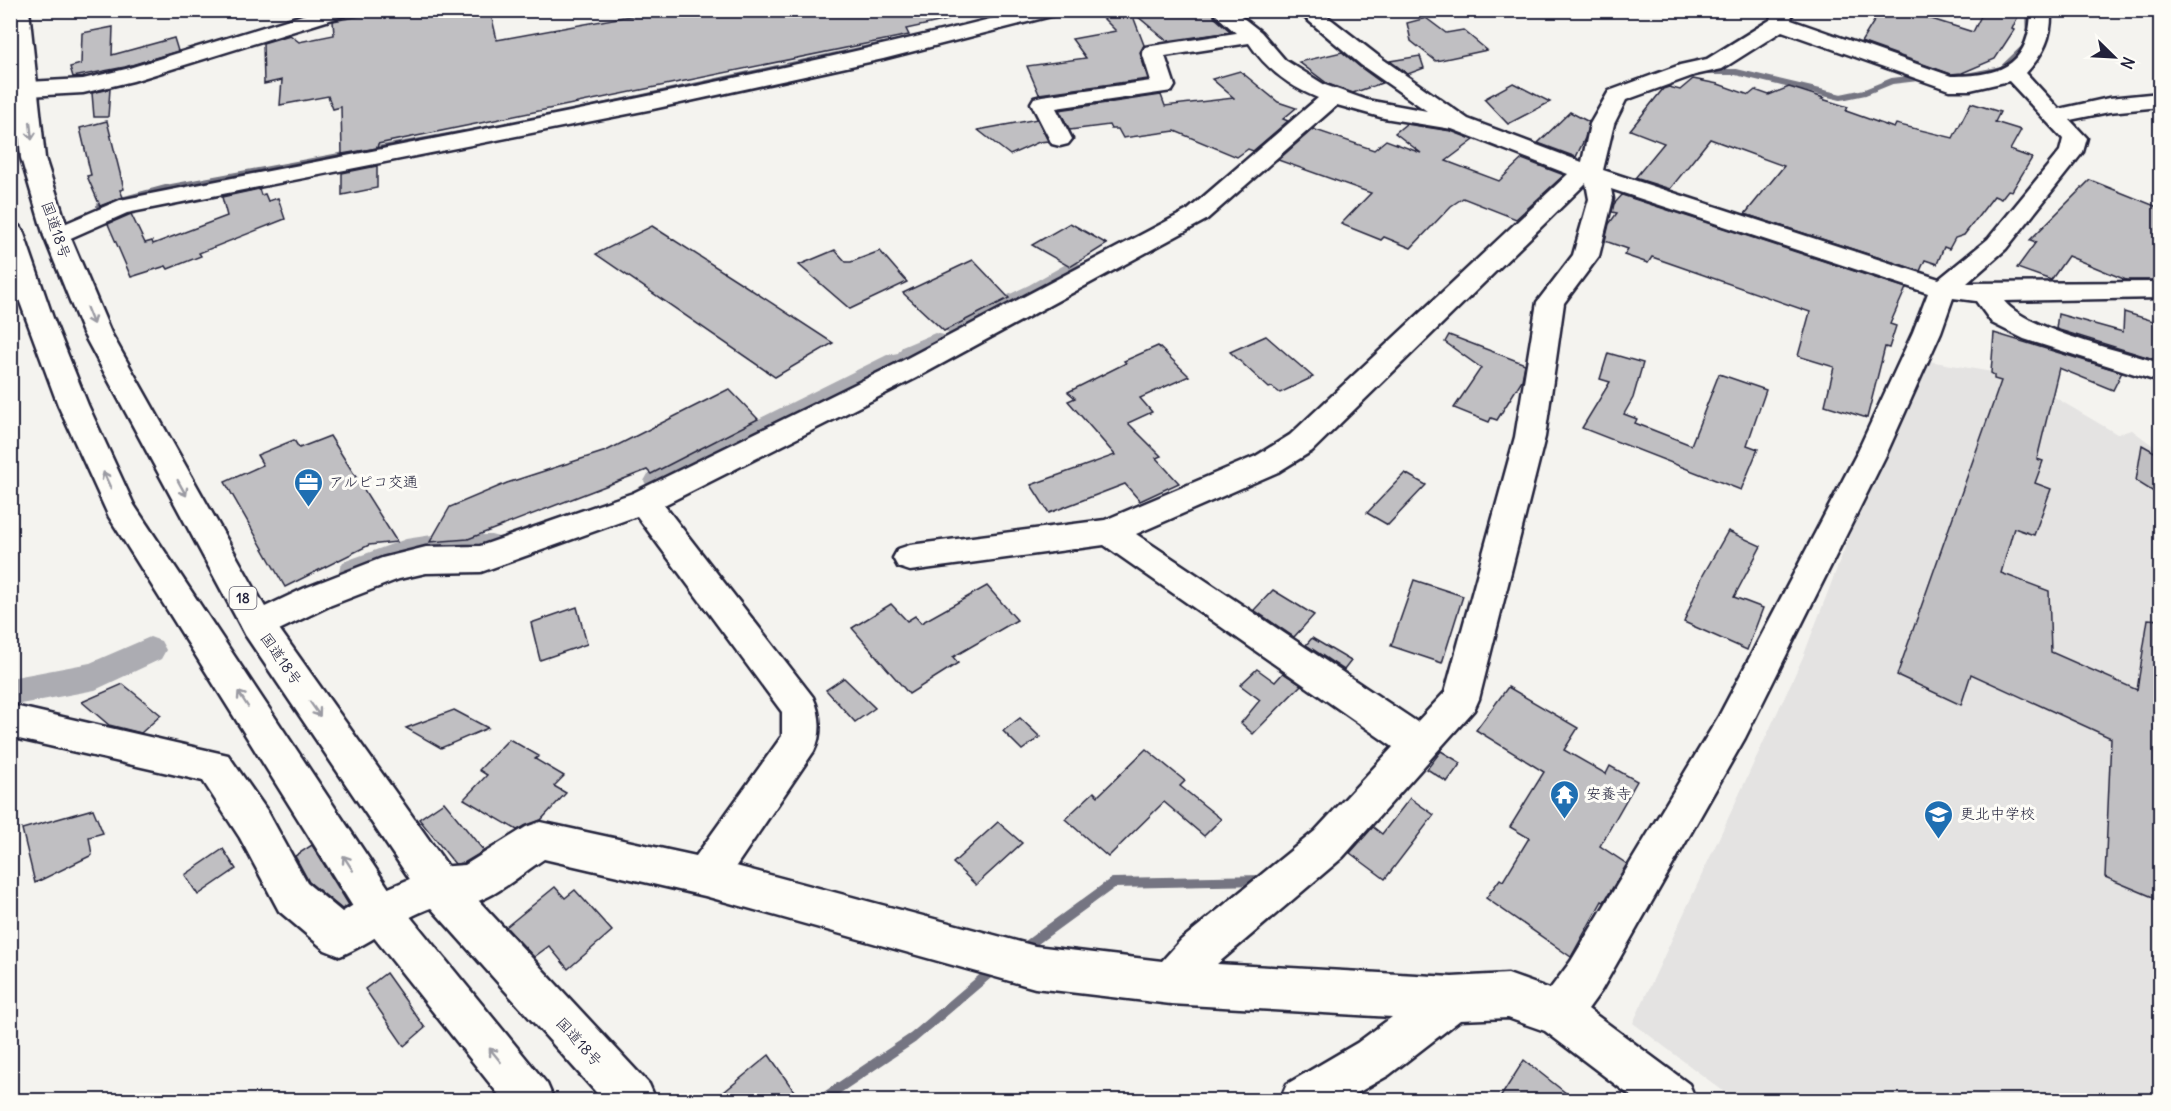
<svg xmlns="http://www.w3.org/2000/svg" width="2171" height="1111" viewBox="0 0 2171 1111" font-family="Delius,'Klee One',sans-serif">
  <rect width="100%" height="100%" fill="#f4f3ef"/>
  <filter id="ink" filterUnits="userSpaceOnUse"><feTurbulence type="fractalNoise" baseFrequency=".0167" numOctaves="2"/><feDisplacementMap in="SourceGraphic" scale="12" xChannelSelector="R" yChannelSelector="G"/><feConvolveMatrix kernelMatrix="1 2 1 2 8 2 1 2 1" color-interpolation-filters="sRGB"/></filter>
  <g filter="url(#ink)">
    <!-- built -->
    <polygon fill="#e4e3e2" points="1917,359 1998,373 2032,384 2117,434 2132,430 2160,451 2160,1100 1735,1100 1633,1023 1803,657"/>
    <g fill="none" stroke-linecap="round" stroke-linejoin="round">
      <!-- stream-far1 -->
      <g stroke="#757582" stroke-width="6">
        <polyline points="1460,10 1504,10"/>
        <polyline points="1703,72 1736,72 1841,97 1865,92 1892,81 1918,78"/>
        <polyline points="1962,77 2002,69 2030,42 2029,10"/>
        <polyline points="597,107 883,45"/>
        <polyline points="99,206 166,188 464,133"/>
      </g>
      <!-- stream -->
      <g stroke="#757582" stroke-width="10">
        <polyline points="1024,948 1113,883 1264,880"/>
        <polyline points="821,1100 913,1038 987,975"/>
      </g>
      <!-- canal -->
      <g fill="#acacb2" fill-rule="evenodd">
        <polygon points="1074,262 1082,264 1086,269 1082,274 1047,295 967,335 958,337 949,335 945,329 949,323 1029,285 1066,264"/>
        <path d="M935 333 944 335 948 341C941 352 921 360 909 361L905 367 668 488 658 491 648 488 644 481 648 474 887 355 898 353 902 347Z"/>
        <path d="M432 535H491L502 538 506 546 502 554C472 563 439 553 409 561 388 567 365 585 343 578L339 570 343 562 406 539Z"/>
        <polygon points="150,637 161,641 166,650 161,659 95,690 10,706 10,678 90,663"/>
      </g>
    </g>
    <!-- building -->
    <g fill="#c0bfc2" stroke="#22223b" stroke-width="1.5">
      <polygon points="393,10 490,10 497,40 635,15 633,10 947,10 948,20 906,29 909,35 378,144 377,148 342,154 341,107 333,109 328,96 280,105 282,80 264,84 263,43 290,35 299,42 334,35 333,21"/>
      <polygon points="1095,10 1215,10 1214,17 1231,32 1167,41 1131,11 1144,45 1140,53 1148,79 1039,94 1027,66 1086,58 1072,39 1116,31"/>
      <polygon points="1881,10 1903,10 1973,32 1984,10 2021,10 2012,29 2014,30 1995,59 1962,73 1951,74 1861,42"/>
      <polygon points="1426,18 1446,33 1463,30 1487,50 1436,61 1411,41 1407,23"/>
      <polygon points="113,27 112,55 174,38 178,51 125,67 73,77 70,67 81,64 82,33"/>
      <polygon points="1342,52 1360,67 1382,83 1353,93 1328,84 1299,62"/>
      <polygon points="1420,56 1424,68 1408,74 1390,61"/>
      <polygon points="1240,71 1278,102 1296,108 1283,119 1288,121 1253,151 1248,149 1237,157 1175,131 1123,138 1118,129 1111,129 1109,125 1070,130 1059,110 1161,95 1165,106 1234,98 1212,79"/>
      <polygon points="1693,79 1718,84 1749,95 1755,90 1769,95 1789,87 1824,98 1822,99 1848,107 1846,111 1894,128 1896,124 1953,138 1971,103 2000,112 1995,122 2021,130 2010,150 2032,158 2012,191 2008,190 2001,199 1994,196 1964,235 1955,238 1949,249 1944,247 1937,264 1925,260 1920,271 1745,214 1784,166 1710,139 1670,189 1635,178 1664,143 1630,130 1663,89 1669,87 1680,90"/>
      <polygon points="1513,83 1550,102 1508,124 1484,99"/>
      <polygon points="110,89 108,117 94,117 92,93"/>
      <polygon points="1570,112 1589,122 1585,138 1576,157 1538,143"/>
      <polygon points="1037,119 1048,141 1039,142 1010,155 978,130"/>
      <polygon points="107,121 124,189 120,190 123,197 100,206 87,176 91,175 80,128"/>
      <polygon points="1406,124 1451,131 1474,140 1446,161 1499,181 1522,159 1564,175 1516,219 1463,198 1451,206 1411,248 1384,237 1381,240 1341,224 1371,193 1278,160 1313,129 1374,150 1386,140 1421,153 1395,133"/>
      <polygon points="377,166 377,188 342,195 342,173"/>
      <polygon points="2090,180 2160,208 2160,280 2126,280 2068,256 2051,280 2017,268 2036,242 2030,240"/>
      <polygon points="259,189 261,195 265,194 268,201 278,198 285,219 199,253 201,256 168,269 166,266 131,277 108,224 131,214 145,243 152,241 153,244 227,216 222,197"/>
      <polygon points="1622,195 1906,288 1890,324 1896,326 1889,348 1885,347 1867,418 1825,405 1834,367 1798,356 1810,312 1652,257 1648,263 1624,255 1628,249 1605,241 1609,224 1617,213 1612,212 1614,204"/>
      <polygon points="1070,223 1107,244 1070,267 1032,245"/>
      <polygon points="652,226 741,283 833,343 775,377 596,254"/>
      <polygon points="835,250 846,262 851,262 880,251 907,282 850,309 799,265"/>
      <polygon points="973,260 1009,298 944,331 903,293"/>
      <polygon points="2124,312 2160,323 2160,361 2056,329 2058,314 2123,332"/>
      <polygon points="1994,333 2122,372 2113,390 2059,368 2037,459 2043,461 2035,483 2051,489 2034,535 2014,528 2001,573 2049,591 2051,652 2137,690 2148,619 2160,620 2160,900 2105,877 2111,738 1971,674 1961,705 1897,675 2001,381 1994,379 1994,375 1991,373"/>
      <polygon points="1449,335 1525,364 1522,380 1497,420 1491,418 1489,422 1454,408 1481,368 1445,342"/>
      <polygon points="1266,336 1313,377 1280,393 1272,387 1269,388 1230,352"/>
      <polygon points="1158,346 1189,376 1140,398 1152,412 1128,423 1161,456 1156,458 1179,483 1140,501 1125,484 1049,513 1031,485 1115,455 1068,401 1075,398 1068,392 1126,363 1124,361"/>
      <polygon points="1608,353 1643,363 1633,398 1624,414 1637,419 1635,423 1691,445 1719,374 1766,390 1747,445 1758,449 1741,490 1582,428 1610,382 1600,379"/>
      <polygon points="729,389 758,419 651,474 647,470 468,539 430,542 450,507 507,483 606,451"/>
      <polygon points="330,436 397,542 369,545 285,587 225,482 263,465 257,455 294,440 299,448"/>
      <polygon points="2142,445 2160,455 2160,496 2136,481"/>
      <polygon points="1405,473 1426,485 1388,525 1367,513"/>
      <polygon points="1728,531 1761,546 1734,597 1763,608 1747,650 1684,622 1702,577"/>
      <polygon points="1414,580 1463,596 1442,663 1391,646"/>
      <polygon points="987,586 1017,620 953,657 958,663 909,694 852,628 891,604 907,621 915,616 921,623"/>
      <polygon points="1273,590 1314,615 1294,637 1254,610"/>
      <polygon points="577,607 587,644 540,660 531,623"/>
      <polygon points="1312,638 1351,661 1344,670 1306,645"/>
      <polygon points="1257,669 1275,682 1283,673 1301,685 1253,734 1241,723 1260,700 1240,685"/>
      <polygon points="844,678 875,708 855,722 826,690"/>
      <polygon points="123,684 161,715 141,733 109,725 82,702"/>
      <polygon points="1508,687 1578,728 1564,750 1606,774 1610,766 1637,781 1600,846 1627,864 1604,902 1602,901 1571,957 1486,898 1500,879 1503,881 1529,838 1510,827 1544,772 1476,730"/>
      <polygon points="454,710 488,728 441,748 406,728"/>
      <polygon points="1020,718 1040,737 1022,750 1003,731"/>
      <polygon points="509,739 539,756 535,759 564,776 554,786 566,793 541,820 517,830 464,799 487,775 479,770"/>
      <polygon points="1146,749 1185,781 1180,786 1221,819 1204,836 1164,802 1108,857 1065,819 1094,792 1098,796"/>
      <polygon points="1441,751 1461,763 1447,782 1427,769"/>
      <polygon points="1410,798 1434,815 1385,879 1350,853 1373,827 1382,834"/>
      <polygon points="444,802 484,851 464,863 455,864 419,819"/>
      <polygon points="93,809 103,833 89,837 92,855 35,883 22,829"/>
      <polygon points="998,822 1022,843 976,885 953,863"/>
      <polygon points="312,845 349,905 342,909 309,882 295,856"/>
      <polygon points="223,849 236,869 198,895 185,875"/>
      <polygon points="555,887 565,898 575,890 612,931 568,969 549,946 534,957 506,927"/>
      <polygon points="386,973 425,1028 404,1046 365,989"/>
      <polygon points="769,1055 801,1101 713,1101"/>
      <polygon points="1524,1060 1576,1101 1498,1101"/>
    </g>
    <g fill="none" stroke-linecap="round" stroke-linejoin="round">
      <defs>
        <g id="minor">
          <polygon points="319,10 352,10 349,14 133,81 83,93 10,97 10,83 83,79 126,69"/>
          <path d="M1026 10H1062L1059 14 883 59 653 109 127 213 57 244 48 241 44 236 48 231 120 200C423 140 727 86 1026 10Z"/>
          <path d="M1233 10 1261 32 1285 60 1325 85 1367 100 1427 111 1361 65 1296 10H1319L1377 55 1468 119 1582 162 1590 124 1609 91 1680 65 1707 59 1770 20 1773 10H1793L1791 20 1951 76C2001 76 2030 66 2031 10H2051C2052 38 2044 53 2026 73L2059 109 2109 98 2160 93V107L2109 112 2070 120 2087 138 2083 152 2006 249 1967 283 2160 282V298L2004 301C2027 330 2123 351 2160 363V382L2024 339 1992 323 1976 301 1953 298 1941 332 1886 455 1745 738 1601 991 1588 1009 1689 1084 1696 1100H1636L1545 1031 1508 1018 1460 1020 1389 1075 1345 1100H1280L1287 1084 1357 1043 1392 1017 1171 1004 1035 988 705 896 544 859C522 873 498 896 472 903 462 905 450 902 440 905 404 915 374 942 340 956L325 950 279 911 240 838 203 781 10 737V705L228 755 268 812 307 883 342 912 365 898 438 867 465 865 526 827 540 822 696 856 782 736V712L637 516 481 572 426 573 399 579 329 606 258 640 246 636 241 626 246 616 305 588 382 558 426 547 480 546 633 493 896 364 1188 210 1318 98C1289 86 1266 69 1249 43L1165 56 1175 86 1172 91 1056 108 1072 139 1068 144 1060 146 1052 144 1031 103 1034 98 1042 96 1151 81 1142 52 1145 47 1236 33 1216 15 1219 11ZM1782 31 1949 90H1970L2009 81 2063 139 2060 151 1988 239 1939 279 1603 170 1614 124 1626 100 1695 75 1722 69ZM1337 105 1384 118 1452 129 1568 174 1290 435 1256 456 1105 520 910 545 898 549 893 558 898 567 910 571 1104 545 1393 747 1315 831 1181 940 1162 961 1035 946 736 866 814 751C822 735 821 714 813 697L664 505 916 378 1206 220ZM1586 183 1589 199 1573 255 1537 302 1515 437 1445 692 1417 722 1136 534 1278 472 1312 451ZM1611 189 1928 293 1913 332 1856 455 1719 716 1571 961 1550 989 1508 974 1452 977 1217 964 1343 857 1474 710 1479 699 1545 437 1564 303 1599 256 1613 199Z"/>
          <polygon points="1406,10 1436,10 1433,14 1409,14"/>
        </g>
        <g id="highway">
          <polygon points="10,10 29,10 45,158 70,236 111,333 270,616 452,872 649,1084 656,1100 603,1100 424,900 246,636 83,333 44,236 21,158"/>
          <polygon points="10,223 19,226 23,231 53,318 88,405 134,505 395,898 547,1084 554,1100 503,1100 365,926 109,517 58,405 10,275"/>
        </g>
      </defs>
      <!-- minor casing -->
      <use href="#minor" stroke="#22223b" stroke-width="5"/>
      <!-- highway casing -->
      <use href="#highway" stroke="#22223b" stroke-width="5"/>
      <!-- minor -->
      <use href="#minor" fill="#fdfcf7" fill-rule="evenodd"/>
      <!-- highway -->
      <use href="#highway" fill="#fdfcf7" fill-rule="evenodd"/>
    </g>
    <!-- one-way arrows -->
    <defs><path id="oneway-shaft" d="M-6 0H5M1.5-3L5.5 0L1.5 3" fill="none" stroke-width="1.6" stroke-linecap="round" stroke-linejoin="round" transform="scale(1.5)"/></defs>
    <g stroke="#9a9aa2">
      <use href="#oneway-shaft" transform="translate(31 131) rotate(84)"/>
      <use href="#oneway-shaft" transform="translate(90 316) rotate(68)"/>
      <use href="#oneway-shaft" transform="translate(107 480) rotate(-114)"/>
      <use href="#oneway-shaft" transform="translate(182 488) rotate(61)"/>
      <use href="#oneway-shaft" transform="translate(243 699) rotate(-123)"/>
      <use href="#oneway-shaft" transform="translate(315 709) rotate(55)"/>
      <use href="#oneway-shaft" transform="translate(348 863) rotate(-123)"/>
      <use href="#oneway-shaft" transform="translate(495 1055) rotate(-129)"/>
    </g>
  </g>
  <!-- icons -->
  <defs>
    <symbol id="office-pin" viewBox="-11 -11 22 30"><path d="M0 17L-7.5 6A9.5 9.5 0 1 1 7.5 6Z" fill="#1f6fb2" stroke="#fdfcf7"/><path d="M-6-3h4V-5.5h4V-3h4V5H-6ZM-1-4.5V-3h2v-1.5ZM-6 0V1H6V0Z" fill="#fff"/></symbol>
    <symbol id="temple-pin" viewBox="-11 -11 22 30"><path d="M0 17L-7.5 6A9.5 9.5 0 1 1 7.5 6Z" fill="#1f6fb2" stroke="#fdfcf7"/><path d="M0-6L5-2H3V0L6.5 2.5H4V6H1.5V3h-3V6H-4V2.5H-6.5L-3 0V-2H-5Z" fill="#fff"/></symbol>
    <symbol id="school-pin" viewBox="-11 -11 22 30"><path d="M0 17L-7.5 6A9.5 9.5 0 1 1 7.5 6Z" fill="#1f6fb2" stroke="#fdfcf7"/><path d="M0-5L7-2L0 1L-7-2ZM-4 1L0 2.5L4 1V4Q0 6-4 4Z" fill="#fff"/></symbol>
  </defs>
  <g fill-rule="evenodd">
    <use href="#office-pin" x="292" y="466" width="33" height="45"/>
    <use href="#temple-pin" x="1548" y="778" width="33" height="45"/>
    <use href="#school-pin" x="1922" y="798" width="33" height="45"/>
  </g>
  <g text-anchor="middle" stroke-width="6" stroke-linejoin="round" paint-order="stroke">
    <!-- shield labels -->
    <rect fill="#fdfcf7" stroke="#646373" stroke-width="1.5" x="229.5" y="587" width="27" height="22" rx="4.5"/>
    <g font-size="14" font-weight="bold" fill="#22223b">
      <text x="243" y="603">18</text>
    </g>
    <!-- street labels -->
    <g font-size="15" fill="#22223b" stroke="#fdfcf7">
      <text transform="translate(56 230) rotate(71)" y="5">国道18号</text>
      <text transform="translate(281 659) rotate(55)" y="5">国道18号</text>
      <text transform="translate(579 1042) rotate(48)" y="5">国道18号</text>
    </g>
    <!-- poi labels -->
    <g font-size="15" fill="#22223b" stroke="#fdfcf7" text-anchor="start">
      <text x="329" y="487">アルピコ交通</text>
      <text x="1586" y="799">安養寺</text>
      <text x="1960" y="819">更北中学校</text>
    </g>
  </g>
  <!-- margin -->
  <rect width="2171" height="1111" fill="none" stroke="#fdfcf7" stroke-width="36"/>
  <rect x="18" y="18" width="2135" height="1075" fill="none" stroke="#22223b" stroke-width="2" filter="url(#ink)"/>
  <!-- north arrow -->
  <g transform="translate(2114 57) rotate(114)" stroke="#fdfcf7" stroke-width="4.5" paint-order="stroke">
  <path d="M0-4.5L10 22L0 15L-10 22Z" fill="#22223b"/>
  <text y="-9" font-size="16" font-weight="bold" text-anchor="middle" fill="#22223b">N</text>
  </g>
</svg>
